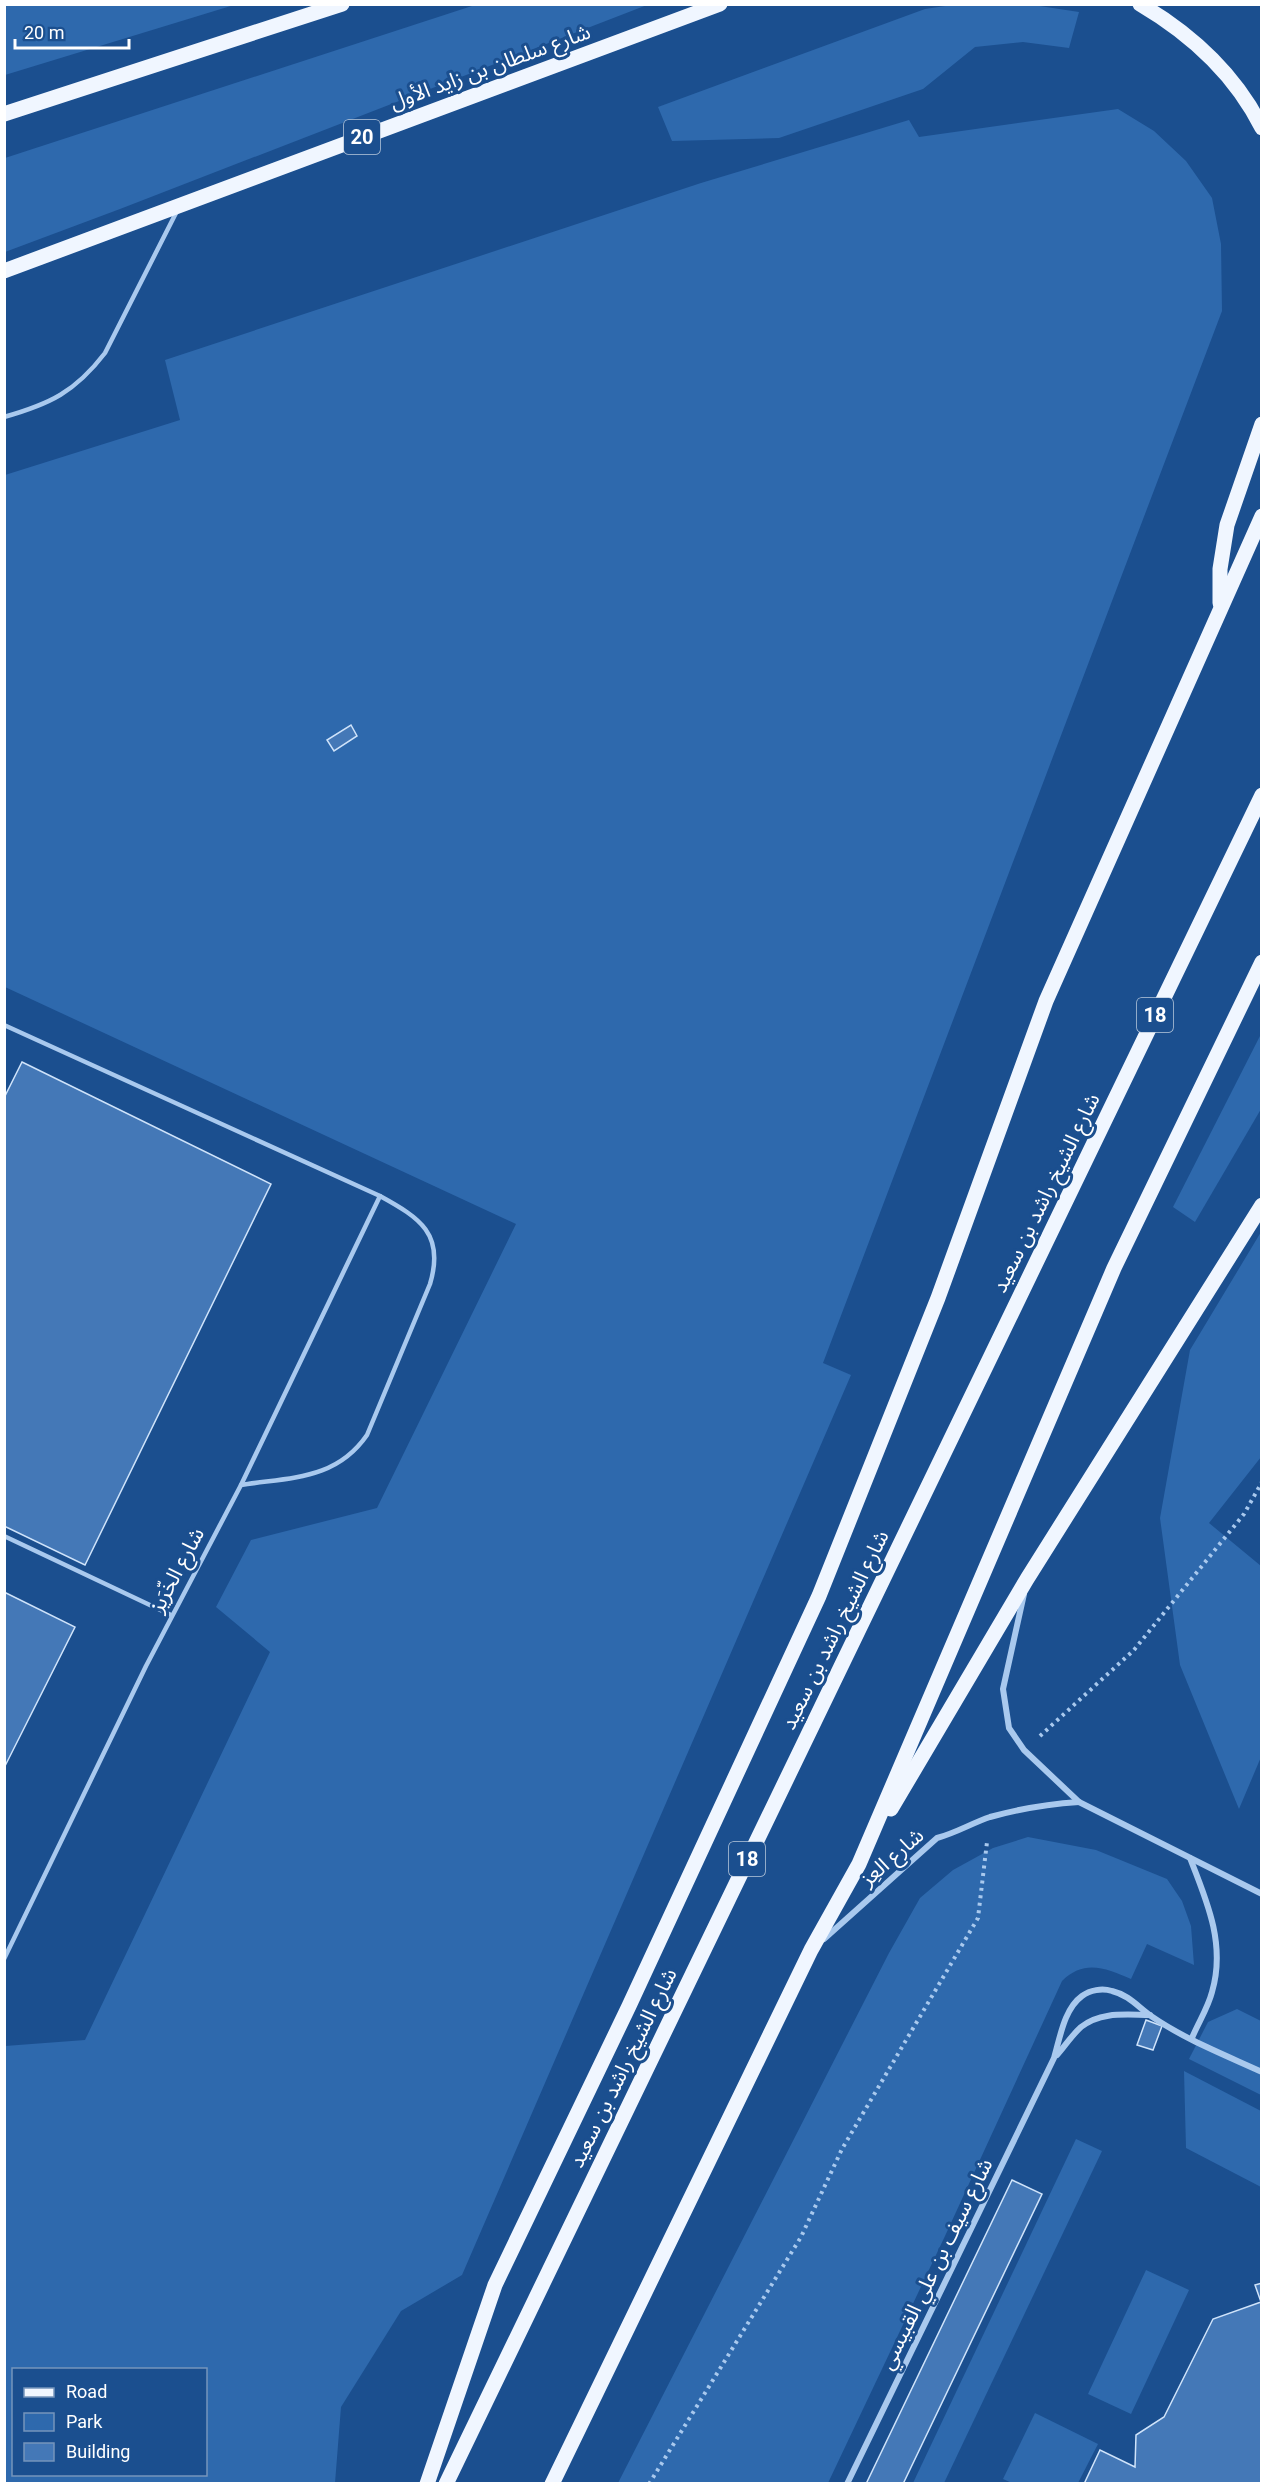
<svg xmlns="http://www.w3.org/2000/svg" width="1266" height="2488" viewBox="0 0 1266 2488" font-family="Roboto,'Noto Sans Arabic',sans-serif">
  <rect width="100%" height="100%" fill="#1b4f8f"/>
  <!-- green -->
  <g fill="#2e69ad" fill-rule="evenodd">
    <polygon points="5,4 234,4 234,5 5,75"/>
    <polygon points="475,5 647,5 120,209 5,252 5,158"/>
    <polygon points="1033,5 1079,12 1069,48 1023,42 975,47 923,89 779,138 672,141 658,107 925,9 952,5"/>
    <path d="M1118 109 1154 131 1186 161 1212 198 1221 244 1222 311 823 1363 851 1375 462 2275 401 2311 341 2407 335 2483H5V2046L85 2040 270 1652 216 1607 251 1540 377 1508 516 1224 5 987V475L180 420 165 360 701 183 909 120 919 137ZM14 2370H206V2474H14Z"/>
    <polygon points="1261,1034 1261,1109 1195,1222 1173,1207"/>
    <polygon points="1261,1232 1261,1457 1209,1523 1261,1566 1261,1757 1239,1809 1180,1665 1160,1518 1190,1350"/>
    <path d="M1028 1837 1096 1850 1167 1879 1182 1901 1191 1926 1194 1965 1147 1944 1131 1979C1106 1968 1084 1959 1062 1981L945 2236 828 2483H618L889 1953 920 1898 953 1870 993 1848Z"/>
    <polygon points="1237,2009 1261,2021 1261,2095 1189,2059 1208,2022"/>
    <polygon points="1184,2071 1261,2111 1261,2187 1186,2148"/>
    <polygon points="1076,2139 1102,2151 944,2483 913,2483"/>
    <polygon points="1146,2270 1189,2290 1131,2414 1088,2394"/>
    <polygon points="1035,2413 1098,2444 1078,2483 1012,2483 1003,2479"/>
  </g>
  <!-- building -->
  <g fill="#4478b7" stroke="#cfe3fa" stroke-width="1.5">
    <polygon points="351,725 357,736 334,751 327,740"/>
    <polygon points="22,1062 271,1184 85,1565 4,1526 4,1098"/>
    <polygon points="4,1592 75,1627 4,1768"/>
    <polygon points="1146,2020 1162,2026 1153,2050 1137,2045"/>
    <polygon points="1012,2180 1042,2194 903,2484 866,2484"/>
    <polygon points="1262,2283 1262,2484 1084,2484 1100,2450 1135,2467 1136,2435 1164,2417 1213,2319 1261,2302 1255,2285"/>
  </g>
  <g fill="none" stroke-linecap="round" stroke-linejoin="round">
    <!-- path -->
    <g stroke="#a9c9ee" stroke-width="4" stroke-dasharray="3 4.5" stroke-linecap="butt">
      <polyline points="1040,1736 1134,1650 1244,1514 1262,1482"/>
      <polyline points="649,2484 801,2237 842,2149 978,1918 987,1842"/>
    </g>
    <!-- lane -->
    <g stroke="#a9c9ee" stroke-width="4.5">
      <path d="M4 417C50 404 75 392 105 353L177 211"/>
      <path d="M4 1025 380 1196C420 1218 445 1234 430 1284L367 1435C336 1480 291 1477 241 1485"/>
      <polyline points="4,1536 171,1615"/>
      <polyline points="4,1959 146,1666 241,1485 380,1196"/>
    </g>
    <!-- street -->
    <g stroke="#a9c9ee" stroke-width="6">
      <polyline points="1024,1594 1003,1689 1009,1728 1024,1750 1079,1802 1262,1894"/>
      <path d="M1190 1858C1207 1901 1226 1945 1212 1992 1208 2008 1198 2023 1192 2038"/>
      <path d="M824 1939 937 1838C956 1833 972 1823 990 1817 1019 1809 1049 1804 1079 1802"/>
      <path d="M1057 2055C1065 2046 1072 2035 1081 2027 1101 2011 1127 2015 1150 2015"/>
      <path d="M847 2484 1054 2058C1060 2038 1064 2009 1082 1996 1090 1990 1102 1988 1112 1991 1129 1995 1138 2007 1151 2016 1184 2039 1225 2055 1262 2072"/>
    </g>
    <!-- primary -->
    <g stroke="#f0f6ff" stroke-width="15">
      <path d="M1140 4C1191 34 1235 74 1262 128"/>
      <polyline points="4,114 342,4"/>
      <polyline points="4,271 720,4"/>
      <polyline points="1220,603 1220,569 1227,525 1262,424"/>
      <polyline points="891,1809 1027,1579 1262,1205"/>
      <polyline points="427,2484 495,2285 629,2006 819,1596 938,1298 1046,1001 1262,516"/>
      <polyline points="446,2484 1262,795"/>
      <polyline points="552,2484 811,1950 859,1864 1114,1268 1262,962"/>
    </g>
  </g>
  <g text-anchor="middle" stroke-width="6" stroke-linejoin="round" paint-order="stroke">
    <!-- shield labels -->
    <g fill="#1b4f8f" stroke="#bbcadd" stroke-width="1.5">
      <rect x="344" y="120" width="36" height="34" rx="4.5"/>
      <rect x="1137" y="998" width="36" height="34" rx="4.5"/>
      <rect x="729" y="1842" width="36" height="34" rx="4.5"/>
    </g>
    <g font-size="20" font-weight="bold" fill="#fff">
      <text x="362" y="144">20</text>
      <text x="1155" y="1022">18</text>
      <text x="747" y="1866">18</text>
    </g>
    <!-- street labels -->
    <g font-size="21" fill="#fff" stroke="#1b4f8f">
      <text transform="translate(490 67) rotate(-20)" y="7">شارع سلطان بن زايد الأول</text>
      <text transform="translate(1046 1193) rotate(-64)" y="7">شارع الشيخ راشد بن سعيد</text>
      <text transform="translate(177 1570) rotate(-62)" y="7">شارع الخّرَيز</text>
      <text transform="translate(835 1630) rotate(-64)" y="7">شارع الشيخ راشد بن سعيد</text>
      <text transform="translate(892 1857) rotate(-41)" y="7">شارع العِز</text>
      <text transform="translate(623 2068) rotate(-64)" y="7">شارع الشيخ راشد بن سعيد</text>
      <text transform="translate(936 2264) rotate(-64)" y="7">شارع سيف بن علي القبيسي</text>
    </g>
  </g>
  <!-- border -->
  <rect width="1266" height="2488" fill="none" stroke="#ffffff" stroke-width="12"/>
  <!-- legend -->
  <rect x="12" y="2368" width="195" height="108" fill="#1b4f8f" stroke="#7695bc" stroke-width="1.5"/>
  <rect x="24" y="2388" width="30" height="9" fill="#f0f6ff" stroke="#7695bc" stroke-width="1.5"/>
  <text x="66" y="2398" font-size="18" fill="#ffffff">Road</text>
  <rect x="24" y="2413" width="30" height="18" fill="#2e69ad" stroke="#7695bc" stroke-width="1.5"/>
  <text x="66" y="2428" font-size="18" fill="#ffffff">Park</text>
  <rect x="24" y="2443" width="30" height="18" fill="#4478b7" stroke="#7695bc" stroke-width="1.5"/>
  <text x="66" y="2458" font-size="18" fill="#ffffff">Building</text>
  <!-- scale -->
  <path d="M15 39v9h114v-9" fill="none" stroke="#ffffff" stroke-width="3"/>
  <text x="24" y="39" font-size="18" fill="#ffffff" stroke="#1b4f8f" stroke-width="4.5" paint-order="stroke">20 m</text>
</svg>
